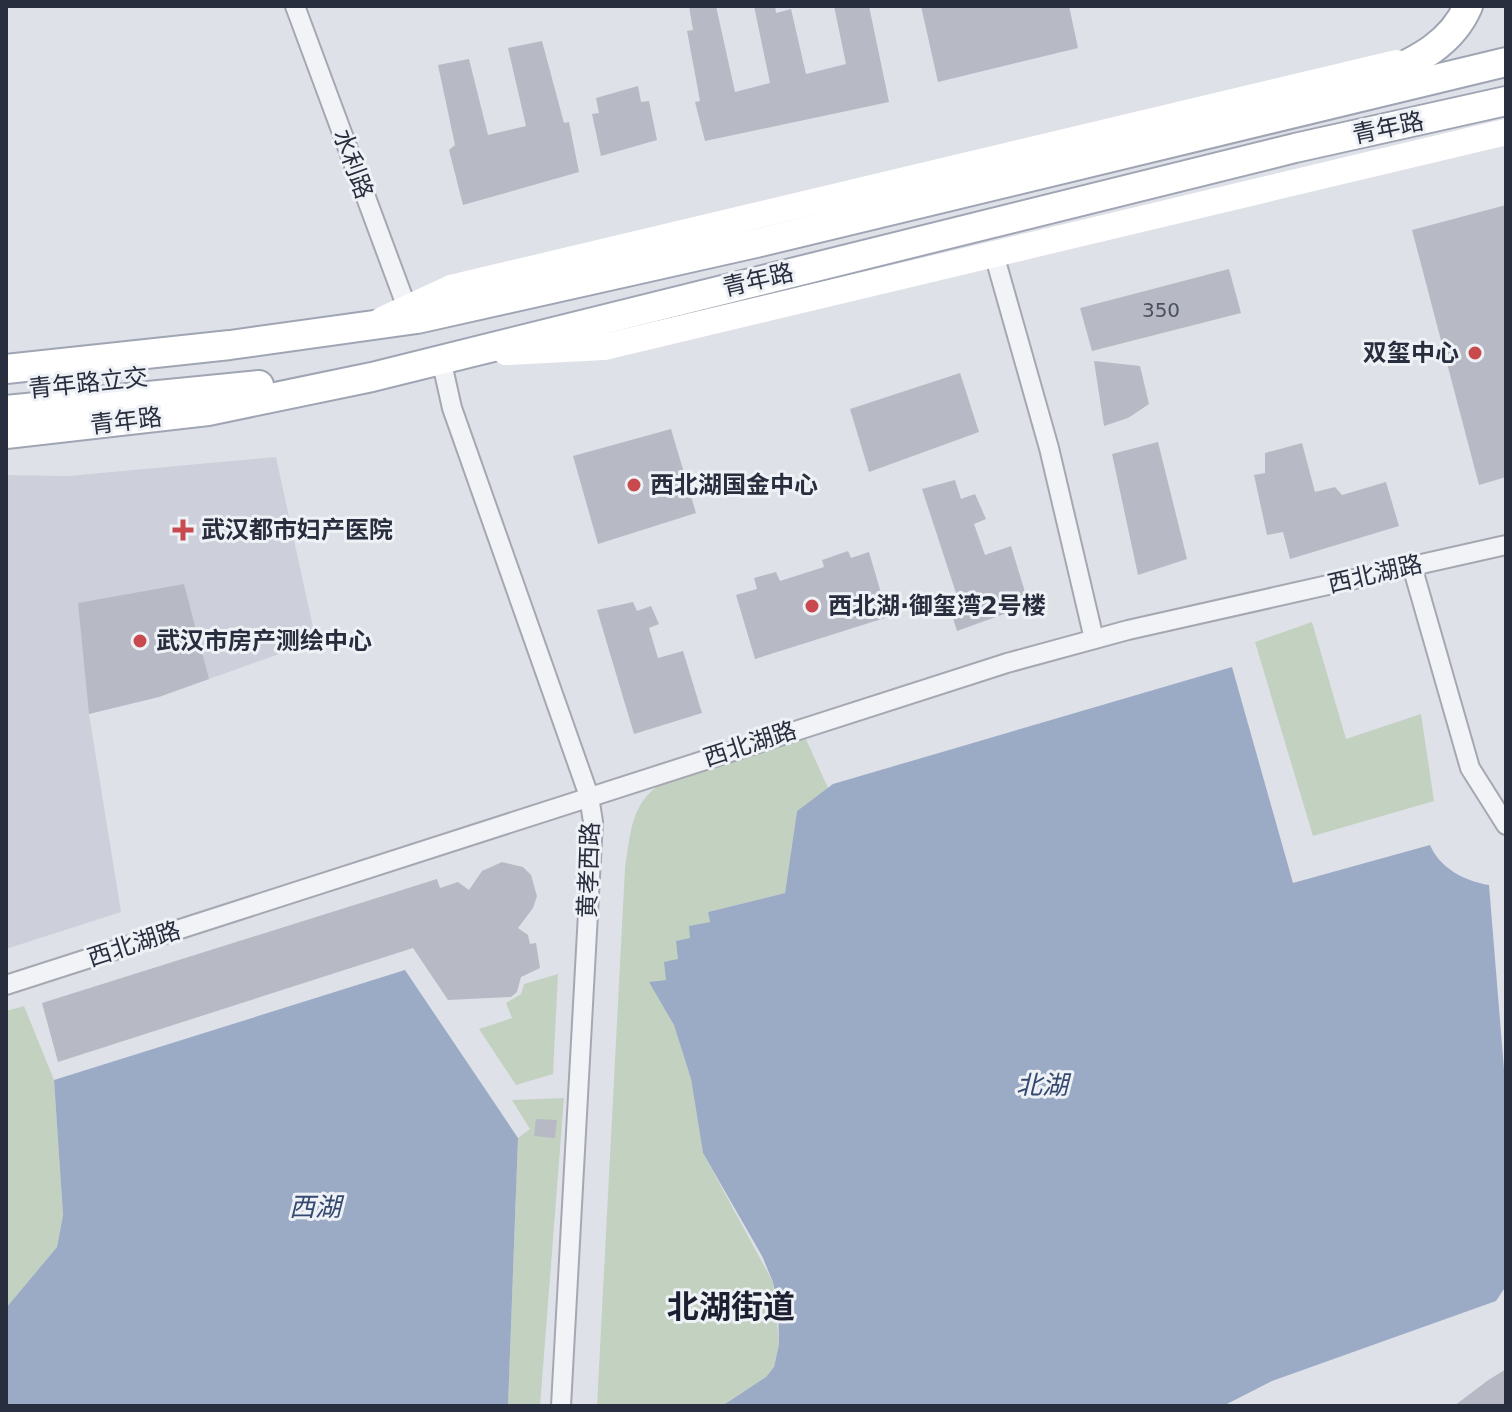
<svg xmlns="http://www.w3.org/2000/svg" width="1512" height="1412" viewBox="0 0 1512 1412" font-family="'DejaVu Sans','Noto Sans SC',sans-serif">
  <rect width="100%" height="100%" fill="#dfe1e8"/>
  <!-- built -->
  <polygon fill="#cdd0da" points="276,457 316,641 209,679 89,714 121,912 6,949 6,475 68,476"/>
  <!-- green -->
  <g fill="#c3d1c1">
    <polygon points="1312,622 1346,739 1421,714 1434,801 1313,836 1255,642"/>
    <path d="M806 739 828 788 797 811 785 893 708 912 710 922 690 938 666 980 650 983 674 1024 691 1079 703 1153 773 1282 779 1344 774 1367 766 1377 722 1406H597L625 868C630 836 631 802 661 784Z"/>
    <polygon points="558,974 553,1074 516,1085 479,1029 512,1018 506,1003 521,994 524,984"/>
    <polygon points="24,1006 54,1080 63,1215 57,1247 6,1308 6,1011"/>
    <polygon points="564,1098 540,1406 508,1406 518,1138 530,1129 512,1100"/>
  </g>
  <!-- water -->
  <g fill="#9babc6">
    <path d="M1232 667 1293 883 1430 845C1440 868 1464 881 1489 885L1506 1094V1286L1496 1301 1272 1381 1223 1406H722L766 1377 774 1367 779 1344 778 1309 773 1282 762 1256 703 1153 691 1079 674 1025 649 982 666 980 664 962 678 959 676 941 690 938 689 926 710 922 708 912 785 893 797 811 833 784Z"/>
    <polygon points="405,970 518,1138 508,1406 6,1406 6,1308 57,1247 63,1215 54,1080"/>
  </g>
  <!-- building -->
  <g fill="#b7bac4">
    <polygon points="689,6 716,6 735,92 770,83 754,6 775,6 776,13 791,9 806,74 846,64 834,6 869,6 889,102 705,141 695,102 700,101 687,31 693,30"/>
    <polygon points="921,6 1069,6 1078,48 938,82"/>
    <polygon points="542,41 564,123 569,122 579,172 463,205 449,150 455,145 438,65 469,59 488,135 526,126 508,48"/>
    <polygon points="638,86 641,102 649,101 657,140 601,156 592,114 599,113 596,98"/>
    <polygon points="1506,205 1506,477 1479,485 1412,230"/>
    <polygon points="1229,269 1241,313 1092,351 1080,308"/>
    <polygon points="1094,361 1140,366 1149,404 1128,418 1104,426"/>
    <polygon points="960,373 979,432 869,472 850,409"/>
    <polygon points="671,429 696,513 598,544 573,456"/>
    <polygon points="1158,442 1187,559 1138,575 1112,454"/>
    <polygon points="1302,443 1315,492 1335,487 1342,495 1386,482 1399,526 1290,559 1283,532 1267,535 1254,475 1265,473 1265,453"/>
    <polygon points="955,480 961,499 975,494 986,519 974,524 985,555 1011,546 1029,605 957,631 946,596 956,593 922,489"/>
    <polygon points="848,551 851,558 869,552 888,617 755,659 736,595 757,589 754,578 776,572 780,581 824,567 822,560"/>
    <polygon points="184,584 209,679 159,697 89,714 78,603"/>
    <polygon points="633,602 637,611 651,606 659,624 649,628 658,658 683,651 702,713 634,734 597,610"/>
    <polygon points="502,862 523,867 531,875 537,896 533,908 518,928 528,935 530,944 536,943 540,968 521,977 517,992 511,997 448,1000 413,948 58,1062 42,1003 437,879 440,888 458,882 469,890 482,871"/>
    <polygon points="536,1119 557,1120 555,1138 534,1136"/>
    <polygon points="1506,1369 1506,1406 1454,1406 1487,1381"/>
  </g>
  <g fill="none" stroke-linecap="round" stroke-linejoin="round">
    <defs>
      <g id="street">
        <polyline points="295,6 407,308 415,317"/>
        <polyline points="994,254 1049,448 1094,639"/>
        <polyline points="441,359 452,408 589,796 593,822 561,1406"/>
        <polyline points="1412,566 1470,768 1506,825"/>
        <polyline points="6,985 1007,663 1128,630 1506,545"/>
      </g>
      <g id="primary">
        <path d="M1371 82C1410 63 1450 48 1468 6"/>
        <polyline points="6,369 230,345 417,319 756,243 1506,62"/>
        <polyline points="6,410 259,385"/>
        <polyline points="6,434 208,411 372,377 1295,148 1506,101"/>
      </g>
    </defs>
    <!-- street casing -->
    <use href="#street" stroke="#a5a8b2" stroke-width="22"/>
    <!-- primary casing -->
    <use href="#primary" stroke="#9fa5b3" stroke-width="32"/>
    <!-- street -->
    <use href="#street" stroke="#f2f3f6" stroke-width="18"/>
    <!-- secondary -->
    <g stroke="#fff" stroke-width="26">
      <polyline points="382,320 451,288 1397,63"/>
      <polyline points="506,352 604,347 1506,132"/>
    </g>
    <!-- primary -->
    <use href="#primary" stroke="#fff" stroke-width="28"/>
  </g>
  <!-- markers -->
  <g fill="#c8494e" stroke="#eef1f5" stroke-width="3">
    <circle cx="1475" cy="353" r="8"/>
    <circle cx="634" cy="485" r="8"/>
    <path d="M179 518h8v8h8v8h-8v8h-8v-8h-8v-8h8z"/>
    <circle cx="812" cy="606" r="8"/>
    <circle cx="140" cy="641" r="8"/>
  </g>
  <g text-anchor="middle" stroke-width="6" stroke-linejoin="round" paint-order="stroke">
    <!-- number labels -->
    <g font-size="20" fill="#4c5160">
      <text x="1161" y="317">350</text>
    </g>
    <!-- street labels -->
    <g font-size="24" fill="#292e3e" stroke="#eef1f5">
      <text transform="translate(1388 128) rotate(-12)" y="8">青年路</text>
      <text transform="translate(353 164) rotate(70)" y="8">水利路</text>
      <text transform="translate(758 280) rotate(-13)" y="8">青年路</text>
      <text transform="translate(88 383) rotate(-6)" y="8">青年路立交</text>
      <text transform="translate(126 421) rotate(-7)" y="8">青年路</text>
      <text transform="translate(1375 574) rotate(-13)" y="8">西北湖路</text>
      <text transform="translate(750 744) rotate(-18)" y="8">西北湖路</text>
      <text transform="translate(589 870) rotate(-88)" y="8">黄孝西路</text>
      <text transform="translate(134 944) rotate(-18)" y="8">西北湖路</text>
    </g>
    <!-- poi labels -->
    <g font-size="24" font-weight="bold" fill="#292e3e" stroke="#eef1f5" text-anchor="start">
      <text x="1459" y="361" text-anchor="end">双玺中心</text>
      <text x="650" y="493">西北湖国金中心</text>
      <text x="201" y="538">武汉都市妇产医院</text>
      <text x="828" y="614">西北湖·御玺湾2号楼</text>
      <text x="156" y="649">武汉市房产测绘中心</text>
    </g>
    <!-- water labels -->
    <g font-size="26" font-style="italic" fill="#354870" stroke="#eef1f5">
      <text x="1042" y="1094">北湖</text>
      <text x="315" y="1216">西湖</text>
    </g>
    <!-- district labels -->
    <g font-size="32" font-weight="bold" fill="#1b1f2f" stroke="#eef1f5">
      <text x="731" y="1318">北湖街道</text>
    </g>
  </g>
  <!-- border -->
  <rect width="1512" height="1412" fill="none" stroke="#292e3e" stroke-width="16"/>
</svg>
